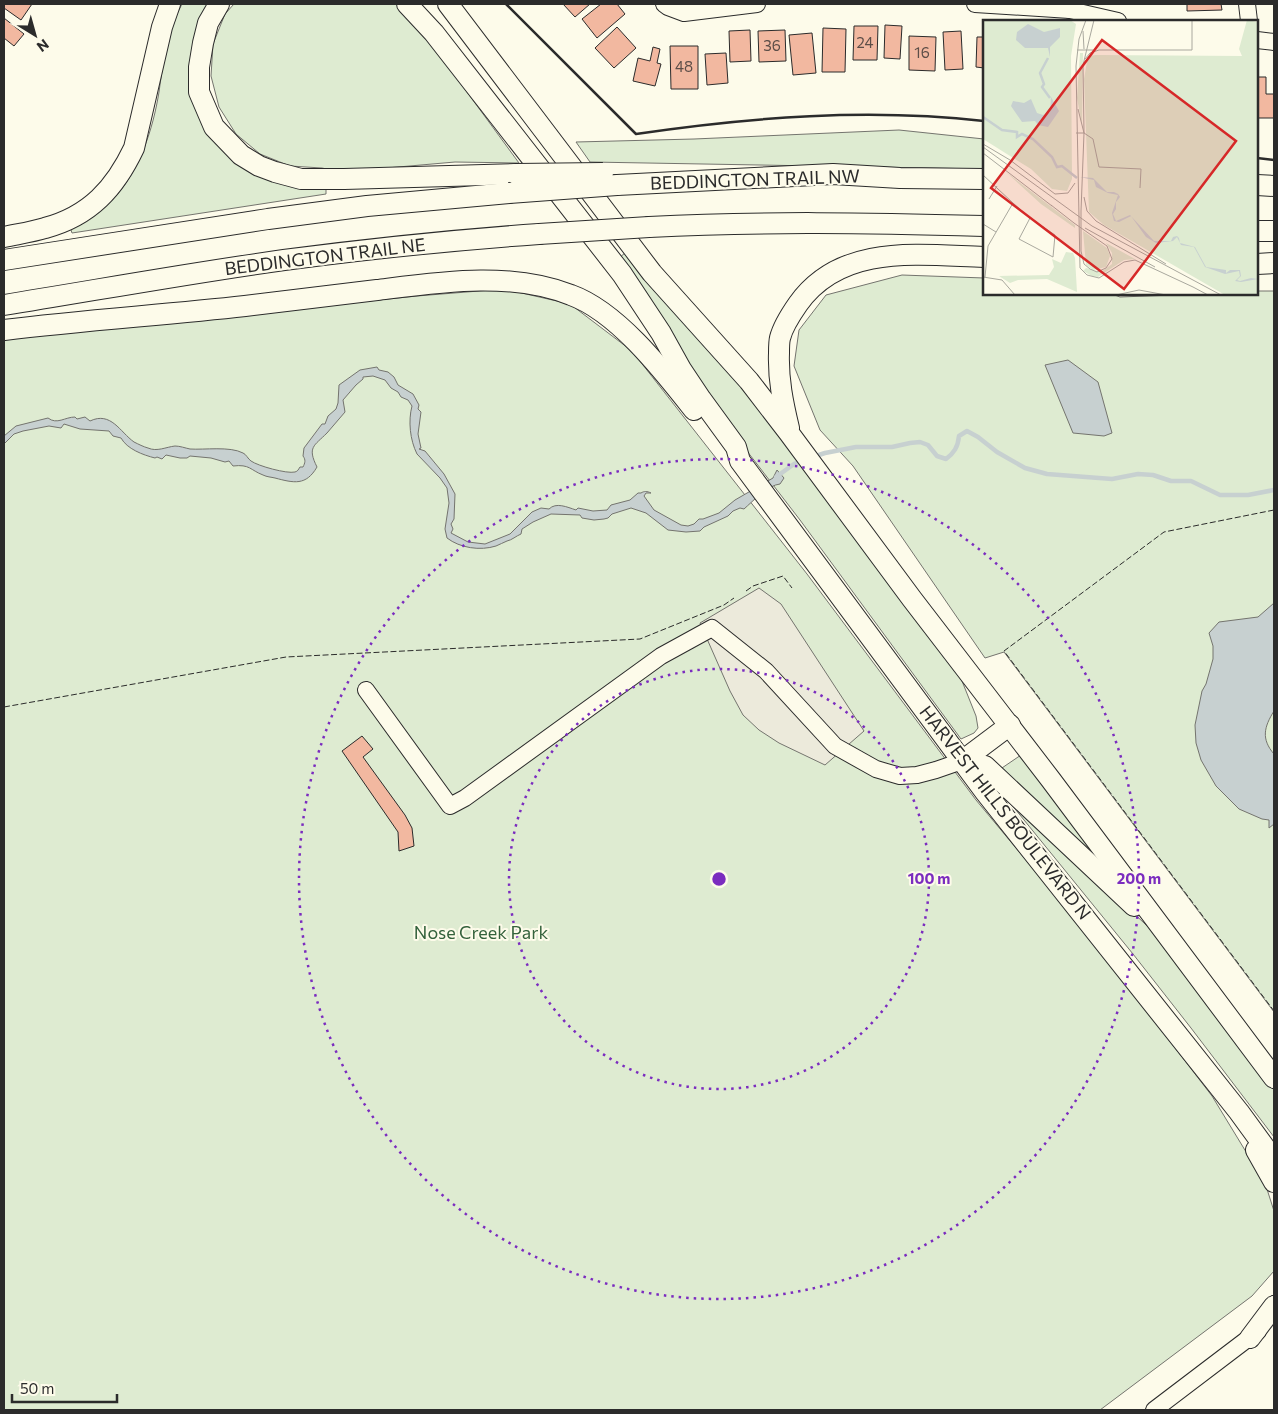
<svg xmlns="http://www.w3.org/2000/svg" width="1278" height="1414" viewBox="0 0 1278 1414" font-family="Commissioner,sans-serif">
  <rect width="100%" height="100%" fill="#fdfbea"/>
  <!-- green -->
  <g fill="#deebd1" stroke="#74746e">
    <path d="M182 4H210L208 129 326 189V194L72 233 70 227C85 218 103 210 115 197 140 169 153 129 159 92 163 63 167 30 182 4Z"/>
    <polygon points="234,4 397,4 423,32 519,163 455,162 341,172 322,168 290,166 260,154 236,134 219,107 211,76 213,44 225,14"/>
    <polygon points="899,130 984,139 984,169 590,162 576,142 694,139"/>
    <polygon points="626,252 750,392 958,671 976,716 978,728 974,733 961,739 800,520 730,429 618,259"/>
    <polygon points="902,275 984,278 984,294 1112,294 1120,297 1200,294 1257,294 1257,291 1274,291 1274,1012 1004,652 985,658 853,466 820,430 794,366 799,330 826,295"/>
    <polygon points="504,289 570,304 632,351 807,574 976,800 1090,937 1212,1096 1265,1183 1274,1211 1274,1271 1252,1296 1100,1410 4,1410 4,339 417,296"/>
    <polygon points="1021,755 1093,849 1093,853 999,770"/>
    <polygon points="1015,801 1144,923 1169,948 1274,1089 1274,1137 1191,1028 1133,954 1011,804"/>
  </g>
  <!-- parking -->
  <polygon fill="#eceadb" stroke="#74746e" points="759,588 781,604 864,731 825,765 779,743 759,730 743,715 730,691 700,623"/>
  <!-- water -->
  <g fill="#c7d0d0" stroke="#74746e">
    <polygon points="1068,360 1098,382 1112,433 1104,436 1073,433 1045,365"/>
    <path d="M377 367 379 370 388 372 394 377 398 385 413 394 419 405 418 409 421 412 418 434 421 448 419 449 425 451 444 474 455 494 454 519 451 524 453 529 451 533 468 542 485 544 510 534 532 512 541 508 549 509C556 502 567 507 576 510L578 508 593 511 607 510 611 505 630 500 638 493H641C644 491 647 491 651 493H646L644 496 654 510 681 525 688 526 694 524 699 519H703L719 513 735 500 773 478 777 470 784 478 780 484C768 485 752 502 744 509L740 508 733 511 728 516 704 527 700 531 686 532 668 530 646 513 631 508 612 514 608 518 604 519 594 520 582 518 580 515 551 514 533 522 522 529 521 534C516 536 512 540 507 541 503 543 500 544 496 546 480 551 460 548 447 538L445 529 449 503 447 488 440 478 417 454C410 440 408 421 412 406L408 400 401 397 398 392 391 388 385 380 373 376 363 377V379L356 385 343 400 345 412C339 419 333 426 327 433 314 446 307 447 317 467 306 486 294 483 275 478 271 477 267 477 263 475 250 470 250 464 233 466L229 461 225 462 211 458 190 456 187 458H180L166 455 162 459 157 457 155 458C143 455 127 449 121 438L113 436 109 431 80 429 64 424 61 428 49 426 23 431 14 434 4 444V436L16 426 48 418C57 425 65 417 75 417L77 419 85 417 90 421C111 411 120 432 134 442 138 444 144 447 148 448 157 452 166 447 175 446 180 446 185 448 190 449 204 450 230 446 243 453 246 454 248 459 251 461 258 466 287 474 295 472 298 471 298 470 300 467H303C305 463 306 460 303 456L304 448 322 424H325L328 416 336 409 338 403 339 385 360 370Z"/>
    <path d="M1274 603V711C1264 727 1261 739 1274 754V824L1269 828V820L1262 819 1239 809 1216 786 1201 760 1196 743 1195 725 1202 691 1206 684 1213 659V646L1209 633 1219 622 1258 617Z"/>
  </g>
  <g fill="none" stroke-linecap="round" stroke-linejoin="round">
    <!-- stream -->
    <g stroke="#c7d0d0" stroke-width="4.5">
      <path d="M813 457 825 453 856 447H892L910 443 920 442 928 445 937 456 946 459C954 453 958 447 959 436L967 431 978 437 997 452 1025 468 1047 474 1112 479 1138 474 1153 475 1171 481H1191L1220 495H1248L1274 490"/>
      <polyline points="776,477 794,464 803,460"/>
    </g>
  </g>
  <!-- building -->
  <g fill="#f2b8a0" stroke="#2b2b2b">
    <polygon points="4,4 32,4 21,20 4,8"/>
    <polygon points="563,4 590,4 575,17"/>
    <polygon points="601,4 617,4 625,14 597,38 582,19"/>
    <polygon points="1187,4 1221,4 1222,10 1187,11"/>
    <polygon points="4,18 24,34 14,46 4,38"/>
    <polygon points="885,25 902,26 900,59 884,58"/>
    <polygon points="854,26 878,26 877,60 853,60"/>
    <polygon points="617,27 636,48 614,68 595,48"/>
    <polygon points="823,28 846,29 845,72 822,72"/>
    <polygon points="750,30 751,61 730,62 729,31"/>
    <polygon points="785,30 786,61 759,62 758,31"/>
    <polygon points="961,31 963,69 945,70 943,32"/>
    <polygon points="812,33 816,73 793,75 789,35"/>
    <polygon points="909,36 936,37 935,71 909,70"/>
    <polygon points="977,37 984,37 984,68 976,67"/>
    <polygon points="670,46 698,46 698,89 671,89"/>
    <polygon points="653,47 660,49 657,63 661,64 655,86 633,81 638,58 650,61"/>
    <polygon points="726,53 728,83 707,85 705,54"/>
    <polygon points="1257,77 1266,77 1266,94 1274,94 1274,118 1257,118"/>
    <polygon points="362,736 373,749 363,757 405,815 412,828 414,846 399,851 398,832 342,751"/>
  </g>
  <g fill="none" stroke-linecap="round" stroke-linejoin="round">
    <defs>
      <g id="minor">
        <polyline points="664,4 668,7 684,13 757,4"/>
        <polyline points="975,4 1070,10"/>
        <polyline points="1070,4 1070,10 1118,21"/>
        <polyline points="1247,4 1249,21"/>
        <polyline points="1257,40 1274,42"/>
        <polyline points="366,690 450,806 465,798 661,656 712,628 766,671 835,746 876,769 900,776 917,775 936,770 962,761"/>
        <polyline points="1154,1410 1258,1331"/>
      </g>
      <g id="major">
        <polyline points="219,4 208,23 203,43 199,67 199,92 214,127 241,155 259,166 275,172 301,179 344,179 516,174"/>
        <polyline points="407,4 434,33 622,274 661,333 681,369 701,399 736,447 740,461 985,792 1239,1112 1274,1160"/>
        <polyline points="448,4 652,273 749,381 789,433 912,599 1051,780 1274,1078"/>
        <polyline points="617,185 833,174 900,178 984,179"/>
        <polyline points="1257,185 1274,186"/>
        <path d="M649 227C761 221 872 223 984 226"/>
        <polyline points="1257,231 1274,231"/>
        <path d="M4 237C18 234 32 232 45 228 90 216 115 188 134 148L162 27 170 4"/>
        <polyline points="4,260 268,219 367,206 509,193"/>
        <polyline points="1257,264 1274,263"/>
        <path d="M4 305C97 290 190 273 284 260 368 249 454 240 539 234"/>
        <path d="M4 330C84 320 165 315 245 306 289 301 333 295 377 290 440 282 510 271 571 295 618 312 664 372 694 410"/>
        <path d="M789 428C783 403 778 379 779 353 779 348 779 342 780 338 783 326 791 314 798 304 841 243 919 255 984 257"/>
        <polyline points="962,761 985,766 1134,906"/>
        <polyline points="962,761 1010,725"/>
        <polyline points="1256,1150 1274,1182"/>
        <polyline points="1250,1338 1274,1306"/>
      </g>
    </defs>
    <!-- minor casing -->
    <use href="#minor" stroke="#2b2b2b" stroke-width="18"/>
    <!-- major casing -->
    <use href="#major" stroke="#2b2b2b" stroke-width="22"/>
    <!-- minor -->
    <use href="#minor" stroke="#fdfbea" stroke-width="16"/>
    <!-- major -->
    <use href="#major" stroke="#fdfbea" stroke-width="20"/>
    <defs>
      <g id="major-bridge">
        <polyline points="516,174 603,173"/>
        <polyline points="509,193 617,185"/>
        <polyline points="539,234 649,227"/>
      </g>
    </defs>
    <!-- major-bridge casing -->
    <use href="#major-bridge" stroke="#2b2b2b" stroke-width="22" stroke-linecap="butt"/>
    <!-- major-bridge -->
    <use href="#major-bridge" stroke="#fdfbea" stroke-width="20"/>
    <!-- fence -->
    <g stroke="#2b2b2b" stroke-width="1" stroke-dasharray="6 2.5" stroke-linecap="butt">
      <polyline points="1274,510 1164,532 1004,651 1274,1011"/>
      <polyline points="746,591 753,586 783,576 792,588"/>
      <polyline points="4,707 286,657 640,639 724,605 734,598"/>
    </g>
    <!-- wall -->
    <g stroke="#2b2b2b" stroke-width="2.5">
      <path d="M506 4 636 134C751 117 868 108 984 121"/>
      <polyline points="1257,158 1274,160"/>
    </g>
  </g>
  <!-- distance rings -->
  <g fill="none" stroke="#7b2cbf" stroke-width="2.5" stroke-dasharray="2.5 5">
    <circle cx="719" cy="879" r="210"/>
    <circle cx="719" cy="879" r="420"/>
  </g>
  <g text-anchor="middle" stroke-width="4" stroke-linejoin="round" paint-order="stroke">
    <!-- number labels -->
    <g font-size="15" fill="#5d4e48">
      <text x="865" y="48">24</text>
      <text x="772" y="51">36</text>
      <text x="922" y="58">16</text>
      <text x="684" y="72">48</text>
    </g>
    <!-- street labels -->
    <g font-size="18" fill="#2b2b2b" stroke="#fdfbea">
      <text transform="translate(755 180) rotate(-2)" y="6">BEDDINGTON TRAIL NW</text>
      <text transform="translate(325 257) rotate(-7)" y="6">BEDDINGTON TRAIL NE</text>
      <text transform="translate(1005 813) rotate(52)" y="6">HARVEST HILLS BOULEVARD N</text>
    </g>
    <!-- park labels -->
    <g font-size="18" fill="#34623c" stroke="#fdfbea">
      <text x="481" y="939">Nose Creek Park</text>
    </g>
  </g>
  <!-- overview -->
  <g transform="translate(983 20)">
    <rect width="275" height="275" fill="#fdfbea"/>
    <path d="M0 0H87L93 4 88 36 89 159 84 171 69 169 48 149 0 119ZM264 0 275 2V275H242L121 205 106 192 101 59 105 36 113 35 259 36 256 29ZM97 33H100L99 105 94 78ZM23 152 92 205V208L58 184ZM100 211 124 228 127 236 123 247 110 250 103 245ZM123 223 152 239 141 240 115 257 109 256 100 251 103 248 118 252 129 244V233ZM83 232 90 233 92 238 94 272 64 259 35 260 27 263 16 256 66 255 71 247 69 239 78 243Z" fill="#deebd1"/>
    <path d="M45 4 61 12 77 8V17L67 27V37L65 28H42L33 20 34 12ZM68 77 76 91 65 107 55 105 52 101 39 102 28 86 30 81 41 83 48 79 54 93 60 95 67 92ZM97 157 110 158 124 172H131L135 174 137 177 133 182V189L130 194 133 201 147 195 171 221H188L190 217 194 216 196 218 197 223 212 227 223 247 243 250V253L247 250H257L258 256 254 260 257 261 268 258 275 259 258 262 252 261 257 256 256 251 242 254 222 247 211 227 198 225 194 217 190 221 173 223 163 217 148 196 136 202 131 201 129 193 135 175 125 173 113 167 111 160Z" fill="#c7d0d0"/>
    <path fill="none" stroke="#c7d0d0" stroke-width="2.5" d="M65 38 57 53 61 64 59 67 67 78M0 97 19 110 34 112V117L39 114 50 119 69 137 74 147 79 146 94 158"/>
    <path fill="none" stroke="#a9a89e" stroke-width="1" d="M103 0 96 19 93 46 97 248 104 255 116 258 141 242 152 240 210 267M100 11 101 29M94 30H110M116 30H209V0M102 39 107 33 116 30M93 113H101L95 89M101 113 110 119 116 147 158 149 157 168M0 124 27 140 72 174 85 173 92 163M0 127 109 206 238 275M0 133 69 186M0 155 30 183 5 226 2 257M101 177 104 191 113 201 183 244M6 179 14 166M30 183 47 198M68 185 91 203 101 210 124 226 129 239 123 248 114 252 107 249 101 244 98 231V191L101 113 100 45 111 0M47 198 72 215 70 237 36 219ZM0 204 13 212M102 208 172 247M0 257 19 260 32 275M210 267 225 275M133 275 156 270 183 275"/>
    <path fill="#d62828" fill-opacity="0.15" stroke="#d62828" stroke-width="2.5" d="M119 20 253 121 141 269 8 168Z"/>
    <rect width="275" height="275" fill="none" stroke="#2b2b2b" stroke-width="2.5"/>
  </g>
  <circle cx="719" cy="879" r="8" fill="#7b2cbf" stroke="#fdfbea" stroke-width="2.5"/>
  <g font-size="15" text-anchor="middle" font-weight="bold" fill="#7b2cbf" stroke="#fdfbea" stroke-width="4" stroke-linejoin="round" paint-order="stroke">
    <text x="929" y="884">100 m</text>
    <text x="1139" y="884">200 m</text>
  </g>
  <!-- border -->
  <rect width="1278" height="1414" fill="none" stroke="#2b2b2b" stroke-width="10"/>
  <!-- north arrow -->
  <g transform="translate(35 35) rotate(143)" stroke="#fdfbea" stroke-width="4" paint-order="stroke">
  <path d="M0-4L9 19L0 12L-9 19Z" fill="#2b2b2b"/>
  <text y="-8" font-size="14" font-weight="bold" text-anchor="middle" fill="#2b2b2b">N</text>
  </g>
  <!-- scale -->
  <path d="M12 1394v8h105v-8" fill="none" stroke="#2b2b2b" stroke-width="2.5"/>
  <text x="20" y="1394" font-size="15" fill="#2b2b2b" stroke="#fdfbea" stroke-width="4" paint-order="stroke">50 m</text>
</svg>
